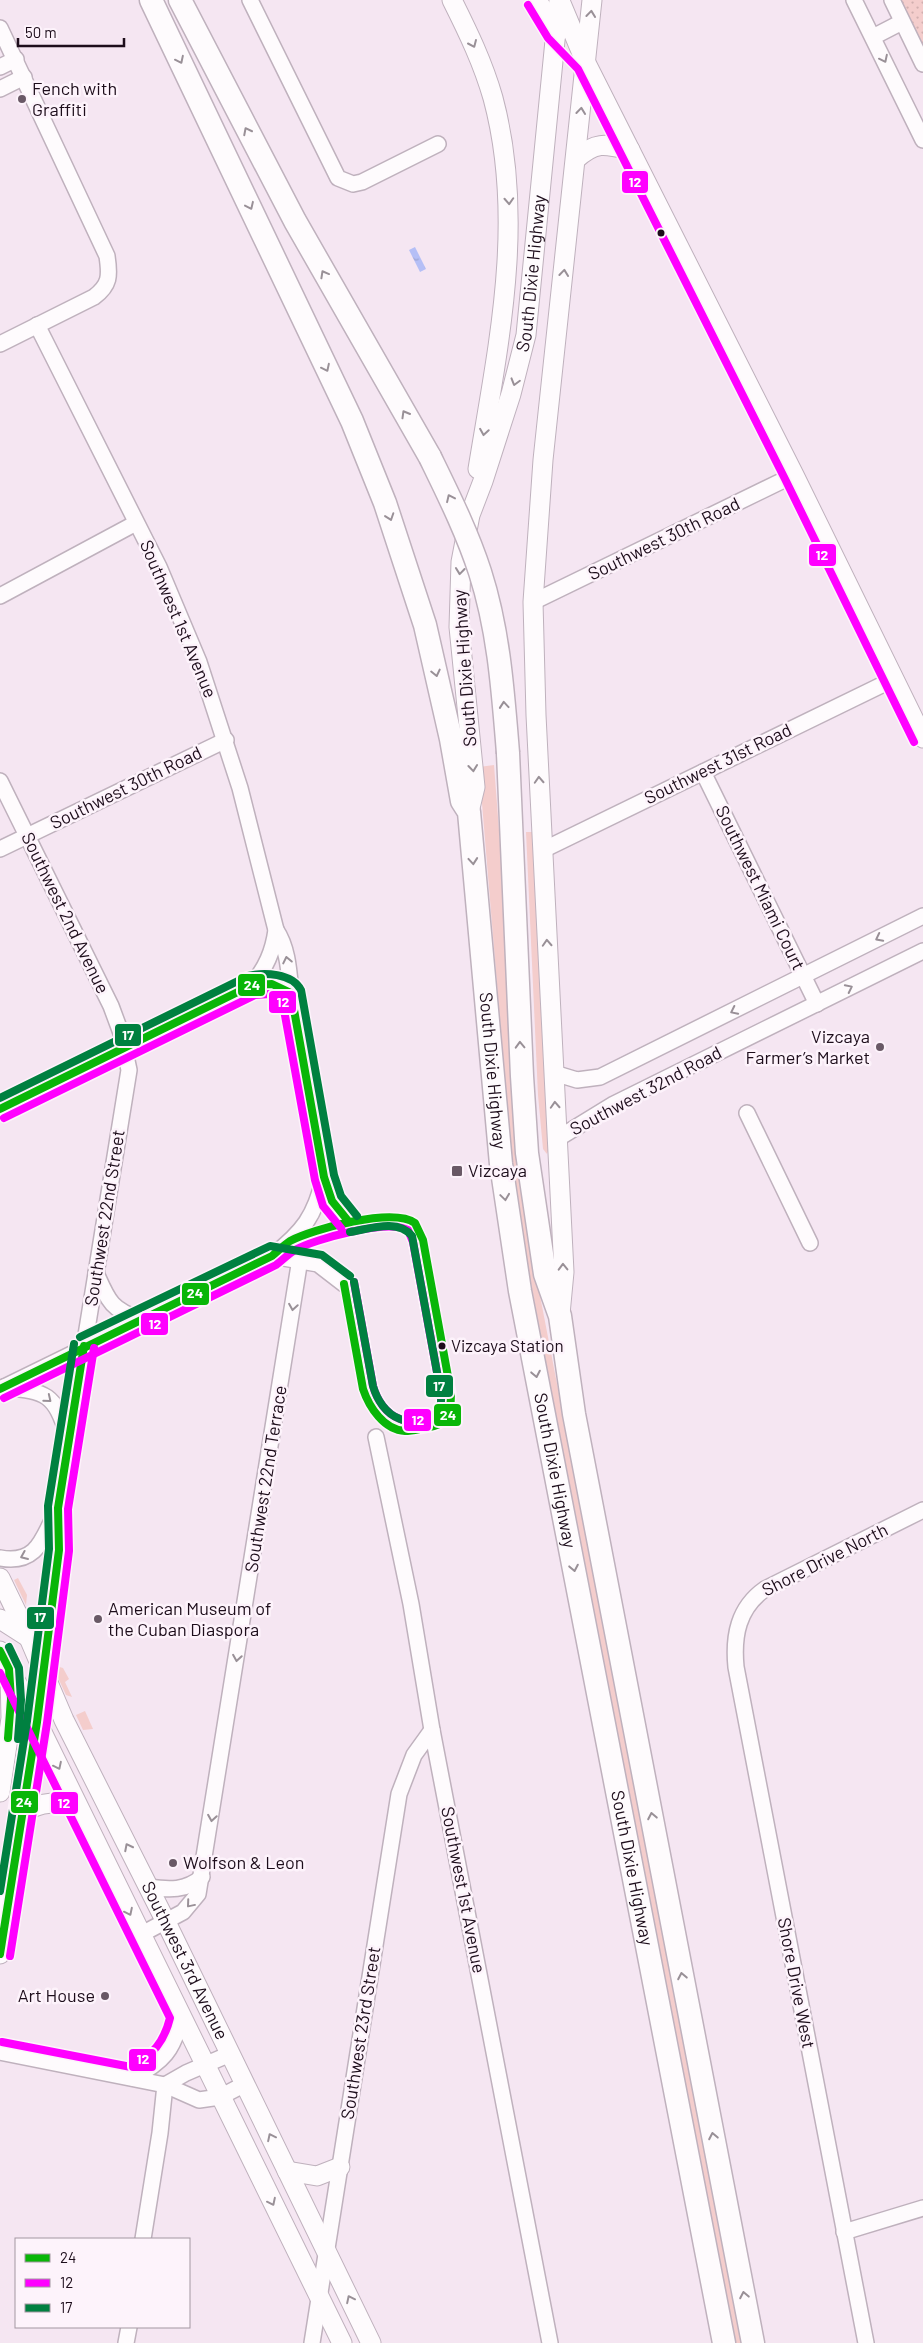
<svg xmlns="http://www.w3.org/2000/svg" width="923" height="2343" viewBox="0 0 923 2343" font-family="Barlow,sans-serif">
  <defs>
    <pattern id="park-dots" width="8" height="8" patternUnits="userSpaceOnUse" patternTransform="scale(1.25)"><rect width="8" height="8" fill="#f4cdcc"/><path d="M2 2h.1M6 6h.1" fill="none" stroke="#d1afaf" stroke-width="1.8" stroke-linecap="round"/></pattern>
    <pattern id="water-ripples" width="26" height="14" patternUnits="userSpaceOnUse" patternTransform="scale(1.25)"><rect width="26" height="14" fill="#b5bff6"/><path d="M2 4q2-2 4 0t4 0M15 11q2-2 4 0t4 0" fill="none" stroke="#9ba3d2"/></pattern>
  </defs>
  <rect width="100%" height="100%" fill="#f5e6f2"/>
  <!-- green -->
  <g fill="#f4cdcc">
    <polygon points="494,765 531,1249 742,2343 734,2343 520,1226 508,1117 479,767"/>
    <polygon points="526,832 533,832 549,1148 547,1154 543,1149 538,1095"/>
    <polygon points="18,1578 27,1595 26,1605 14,1580"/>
    <polygon points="53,1660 56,1666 63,1668 69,1679 65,1682 72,1697 66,1695 54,1669"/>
    <polygon points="85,1711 93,1729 83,1730 76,1715"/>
  </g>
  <!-- park -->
  <polygon fill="url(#park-dots)" points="900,0 923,0 923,48"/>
  <!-- water -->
  <polygon fill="url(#water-ripples)" points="415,247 426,269 420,272 409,250"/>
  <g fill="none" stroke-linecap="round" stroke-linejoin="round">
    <defs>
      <g id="minor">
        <polyline points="250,0 338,178 353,184 362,182 438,144"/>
        <polyline points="854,0 923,140"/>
        <polyline points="892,0 923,64"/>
        <path d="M0 28 107 256C110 276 110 285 94 297L0 344"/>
        <polyline points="873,37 902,22"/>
        <polyline points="0,67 16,59"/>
        <polyline points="0,89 24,77"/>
        <path d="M37 325 159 567 199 662 240 788 276 930C273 952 266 967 252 985"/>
        <polyline points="0,596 136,523"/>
        <polyline points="533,602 794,475"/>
        <polyline points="703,772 817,1004"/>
        <polyline points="0,781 111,1006 121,1033 129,1070 58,1508 59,1550 43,1671"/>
        <polyline points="0,849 226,740"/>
        <polyline points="543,850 894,679"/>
        <path d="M276 930C288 948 289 972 291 993L324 1177 332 1201 349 1222"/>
        <polyline points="554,1073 577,1080 600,1077 923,916"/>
        <polyline points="0,1109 252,985 270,983 291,993"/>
        <polyline points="747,1113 810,1243"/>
        <polyline points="557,1139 614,1104 923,951"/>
        <polyline points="272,1256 318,1264 344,1284"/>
        <path d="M96 1273C108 1300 111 1310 140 1319"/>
        <path d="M4 1387C47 1392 54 1393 68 1436"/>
        <path d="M0 1389 272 1256C303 1232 315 1216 324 1177"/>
        <polyline points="376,1437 411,1604 432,1730 550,2343"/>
        <path d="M0 1558C38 1565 43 1537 57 1510"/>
        <path d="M149 1887C169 1890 186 1891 202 1877"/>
        <polyline points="140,1935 183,1912 198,1894 300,1259"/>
        <polyline points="0,2052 165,2085 199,2100 220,2097 245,2084"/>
        <path d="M133 2078C163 2062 174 2050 181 2017"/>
        <polyline points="165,2085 186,2073 230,2054"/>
        <polyline points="844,2232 923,2208"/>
        <polyline points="143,2239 160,2133 165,2085"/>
        <polyline points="126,2343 129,2327"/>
        <polyline points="312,2343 399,1794 414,1755 432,1730"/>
        <path d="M866 2343 736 1667C733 1636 738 1608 765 1589L923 1510"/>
      </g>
      <g id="major">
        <path d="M452 0C468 32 483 63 493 98 526 221 498 346 478 469"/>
        <polyline points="537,0 557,33"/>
        <polyline points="560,1 586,63 794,475 923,738"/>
        <path d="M576 159C596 141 605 144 630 150"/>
        <path id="s1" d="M469 812 475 787 459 627 461 562 470 515 483 481 511 394 526 335 559 0"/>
        <polyline points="560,1314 564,1272 536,715 533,602 543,460 592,0"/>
        <path id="s2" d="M0 1578 29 1638 64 1720 166 1922 371 2343"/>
        <polyline points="0,1619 28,1637"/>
        <polyline points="0,1651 37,1722 342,2343"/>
        <polyline points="0,1792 11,1718 10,1676"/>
        <path d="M22 1814C41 1800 59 1801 79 1809"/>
        <polyline points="0,1954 37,1719"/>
        <polyline points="287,2171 317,2176 340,2167"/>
      </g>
      <g id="highway">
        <path id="s3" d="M151 0 352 421 385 503 425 625 451 739 462 801 469 812 501 1164 520 1291 724 2343"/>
        <polyline points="180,0 295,221 430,457"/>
        <polyline points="508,753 522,1076 527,1153 545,1274 560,1316 574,1414 753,2343"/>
      </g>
    </defs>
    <!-- minor casing -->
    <use href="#minor" stroke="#bfb1bd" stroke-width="18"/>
    <!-- major casing -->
    <use href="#major" stroke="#bfb1bd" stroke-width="21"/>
    <!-- highway casing -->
    <use href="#highway" stroke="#bfb1bd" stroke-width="25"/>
    <!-- minor -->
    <use href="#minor" stroke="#fefbfd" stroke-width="15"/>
    <!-- major -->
    <use href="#major" stroke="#fefbfd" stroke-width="19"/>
    <!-- highway -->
    <use href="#highway" stroke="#fefbfd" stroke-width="22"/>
    <defs>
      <path id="highway-bridge" d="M430 457C448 494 467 532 480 572 499 631 503 692 508 753"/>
    </defs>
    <!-- highway-bridge casing -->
    <use href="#highway-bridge" stroke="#bfb1bd" stroke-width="25" stroke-linecap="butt"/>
    <!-- highway-bridge -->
    <use href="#highway-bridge" stroke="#fefbfd" stroke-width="22"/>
    <defs>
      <g id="bus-1">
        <polyline points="0,1109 252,985 272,984 291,993 324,1177 332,1201 349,1222"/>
        <path d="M0 1389 272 1256C278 1251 284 1245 290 1241 313 1229 393 1207 415 1223L423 1240 451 1393C451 1414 448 1425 425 1428 419 1429 412 1431 405 1431 384 1430 369 1407 363 1389L344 1284"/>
        <polyline points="0,1651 9,1669 11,1699 8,1738"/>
        <polyline points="0,1954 37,1722 59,1550 58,1508 84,1346"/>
      </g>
      <g id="bus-2">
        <polyline points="528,5 548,38 578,69 785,479 914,742"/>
        <polyline points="4,1118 255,995 270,994 282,999 315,1180 323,1206 341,1228"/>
        <path d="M4 1398 276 1265C283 1260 288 1254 295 1250 314 1239 388 1219 408 1230L413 1242 441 1394C441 1400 442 1408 438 1413 432 1420 408 1423 400 1419 386 1414 377 1400 373 1386L354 1282"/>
        <path d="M0 1673 170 2018C164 2042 153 2055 131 2067L2 2042"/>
        <polyline points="10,1956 47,1723 69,1551 68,1509 94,1348"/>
      </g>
      <g id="bus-3">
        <path d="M0 1098 248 976C264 972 292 973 301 990L334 1175 341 1196 357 1216"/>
        <path d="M350 1232C369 1229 398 1218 412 1236L441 1394C441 1400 442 1408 438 1413 432 1420 408 1423 400 1419 386 1414 377 1400 373 1386L354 1282"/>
        <polyline points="80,1337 270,1246 322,1255 350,1276"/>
        <polyline points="9,1647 19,1668 21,1700 18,1739"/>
        <polyline points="0,1891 27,1721 49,1549 48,1506 74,1344"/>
      </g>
    </defs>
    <!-- bus-1 casing -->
    <use href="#bus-1" stroke="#fdf3fb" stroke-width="11"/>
    <!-- bus-2 casing -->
    <use href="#bus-2" stroke="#fdf3fb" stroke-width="11"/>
    <!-- bus-3 casing -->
    <use href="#bus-3" stroke="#fdf3fb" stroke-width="11"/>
    <!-- bus-1 -->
    <use href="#bus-1" stroke="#09b608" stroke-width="8"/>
    <!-- bus-2 -->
    <use href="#bus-2" stroke="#f0f" stroke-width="8"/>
    <!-- bus-3 -->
    <use href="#bus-3" stroke="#008040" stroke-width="8"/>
  </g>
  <!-- one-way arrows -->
  <defs><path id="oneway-chevron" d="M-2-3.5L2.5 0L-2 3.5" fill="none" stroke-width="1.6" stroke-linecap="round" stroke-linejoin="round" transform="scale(1.25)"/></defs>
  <g stroke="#999097">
    <use href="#oneway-chevron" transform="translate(591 14) rotate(-84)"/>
    <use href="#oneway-chevron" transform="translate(473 44) rotate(66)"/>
    <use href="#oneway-chevron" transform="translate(884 59) rotate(64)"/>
    <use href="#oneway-chevron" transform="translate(180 60) rotate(64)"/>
    <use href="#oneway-chevron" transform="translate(581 111) rotate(-84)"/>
    <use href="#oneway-chevron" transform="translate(247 131) rotate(-117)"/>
    <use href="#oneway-chevron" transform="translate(509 201) rotate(87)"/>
    <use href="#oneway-chevron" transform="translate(250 206) rotate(65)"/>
    <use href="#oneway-chevron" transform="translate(564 273) rotate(-84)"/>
    <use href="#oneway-chevron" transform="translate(324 274) rotate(-119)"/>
    <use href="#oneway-chevron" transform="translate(326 368) rotate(64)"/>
    <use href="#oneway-chevron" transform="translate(515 382) rotate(106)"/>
    <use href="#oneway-chevron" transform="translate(405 414) rotate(-120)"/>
    <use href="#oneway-chevron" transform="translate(484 432) rotate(99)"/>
    <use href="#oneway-chevron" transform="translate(450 498) rotate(-115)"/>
    <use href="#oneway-chevron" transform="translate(390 517) rotate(71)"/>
    <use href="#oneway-chevron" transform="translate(460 571) rotate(96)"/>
    <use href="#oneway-chevron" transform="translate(436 673) rotate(77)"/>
    <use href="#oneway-chevron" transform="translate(504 705) rotate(-95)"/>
    <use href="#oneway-chevron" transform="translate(473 768) rotate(84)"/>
    <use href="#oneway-chevron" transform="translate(539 780) rotate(-93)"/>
    <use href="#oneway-chevron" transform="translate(473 861) rotate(85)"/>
    <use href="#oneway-chevron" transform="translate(879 938) rotate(153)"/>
    <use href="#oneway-chevron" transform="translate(547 943) rotate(-93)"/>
    <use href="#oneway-chevron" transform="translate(287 960) rotate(-102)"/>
    <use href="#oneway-chevron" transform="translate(849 988) rotate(-26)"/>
    <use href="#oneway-chevron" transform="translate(734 1011) rotate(154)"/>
    <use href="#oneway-chevron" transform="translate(520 1045) rotate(-92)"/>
    <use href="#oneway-chevron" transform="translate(555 1105) rotate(-93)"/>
    <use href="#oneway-chevron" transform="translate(505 1197) rotate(82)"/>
    <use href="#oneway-chevron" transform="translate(563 1267) rotate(-91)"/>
    <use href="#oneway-chevron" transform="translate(293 1307) rotate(99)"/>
    <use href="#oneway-chevron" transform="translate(536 1374) rotate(79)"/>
    <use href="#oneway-chevron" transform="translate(48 1399) rotate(39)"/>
    <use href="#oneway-chevron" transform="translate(24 1556) rotate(157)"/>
    <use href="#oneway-chevron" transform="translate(574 1568) rotate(79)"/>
    <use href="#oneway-chevron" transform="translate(237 1658) rotate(99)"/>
    <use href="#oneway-chevron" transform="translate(58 1766) rotate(64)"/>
    <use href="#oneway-chevron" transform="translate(652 1816) rotate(-101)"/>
    <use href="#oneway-chevron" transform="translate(212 1818) rotate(99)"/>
    <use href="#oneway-chevron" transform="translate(128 1847) rotate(-117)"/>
    <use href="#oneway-chevron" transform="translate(190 1904) rotate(130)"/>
    <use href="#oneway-chevron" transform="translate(129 1912) rotate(64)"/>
    <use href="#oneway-chevron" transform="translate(682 1976) rotate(-101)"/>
    <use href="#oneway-chevron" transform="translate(713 2136) rotate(-101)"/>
    <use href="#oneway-chevron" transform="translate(271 2137) rotate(-116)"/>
    <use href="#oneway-chevron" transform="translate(272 2202) rotate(64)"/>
    <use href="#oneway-chevron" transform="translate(744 2295) rotate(-101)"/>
    <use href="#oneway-chevron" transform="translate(350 2299) rotate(-116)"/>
  </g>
  <!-- markers -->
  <g fill="#695966" stroke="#fdf3fb" stroke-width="2">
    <circle cx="22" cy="99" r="5"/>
    <circle cx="880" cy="1047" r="5"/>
    <rect x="451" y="1165" width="12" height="12" rx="2.5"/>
    <circle cx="98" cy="1619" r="5"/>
    <circle cx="173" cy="1863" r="5"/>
    <circle cx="105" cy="1996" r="5"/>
  </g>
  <g fill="#1d0d1b" stroke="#fdf3fb" stroke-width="2">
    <circle cx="661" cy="233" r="4.5"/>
    <circle cx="442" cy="1346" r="4.5"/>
  </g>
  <g text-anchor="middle" stroke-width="5" stroke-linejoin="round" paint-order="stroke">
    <!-- bus labels -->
    <g font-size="17" fill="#1d0d1b" stroke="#fdf3fb" text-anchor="start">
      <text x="451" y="1352">Vizcaya Station</text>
    </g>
    <!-- poi labels -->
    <g font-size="18" fill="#1d0d1b" stroke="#fdf3fb" text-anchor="start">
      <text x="32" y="95">Fench with<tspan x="32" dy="21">Graffiti</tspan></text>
      <text x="870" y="1043" text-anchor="end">Vizcaya<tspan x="870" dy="21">Farmer’s Market</tspan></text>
      <text x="468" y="1177">Vizcaya</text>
      <text x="108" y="1615">American Museum of<tspan x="108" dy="21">the Cuban Diaspora</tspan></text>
      <text x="183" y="1869">Wolfson &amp; Leon</text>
      <text x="95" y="2002" text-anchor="end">Art House</text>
    </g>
    <!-- street labels -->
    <g font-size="18" fill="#1d0d1b" stroke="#fdf3fb">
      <text dy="6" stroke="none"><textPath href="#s1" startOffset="550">South Dixie Highway</textPath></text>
      <text transform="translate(664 539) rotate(-26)" y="6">Southwest 30th Road</text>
      <text transform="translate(178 619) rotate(67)" y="6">Southwest 1st Avenue</text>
      <text transform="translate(465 668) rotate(-94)" y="6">South Dixie Highway</text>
      <text transform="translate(718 764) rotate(-26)" y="6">Southwest 31st Road</text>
      <text transform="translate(126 788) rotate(-26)" y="6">Southwest 30th Road</text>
      <text transform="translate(760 888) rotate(64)" y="6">Southwest Miami Court</text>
      <text transform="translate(65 913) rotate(64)" y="6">Southwest 2nd Avenue</text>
      <text dy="6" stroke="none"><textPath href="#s3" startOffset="1136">South Dixie Highway</textPath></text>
      <text transform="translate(646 1091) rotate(-28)" y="6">Southwest 32nd Road</text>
      <text transform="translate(105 1218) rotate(-81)" y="6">Southwest 22nd Street</text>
      <text dy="6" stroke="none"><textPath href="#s3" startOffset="1541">South Dixie Highway</textPath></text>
      <text transform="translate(266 1479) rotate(-81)" y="6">Southwest 22nd Terrace</text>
      <text transform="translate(825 1560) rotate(-27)" y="6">Shore Drive North</text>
      <text dy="6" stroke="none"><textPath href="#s3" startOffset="1946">South Dixie Highway</textPath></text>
      <text transform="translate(463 1890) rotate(79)" y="6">Southwest 1st Avenue</text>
      <text dy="6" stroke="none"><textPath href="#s2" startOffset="425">Southwest 3rd Avenue</textPath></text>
      <text transform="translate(796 1983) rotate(79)" y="6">Shore Drive West</text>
      <text transform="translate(361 2033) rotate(-81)" y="6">Southwest 23rd Street</text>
    </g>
  </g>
  <g stroke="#fdf3fb" stroke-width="2">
    <rect x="621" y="170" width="28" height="24" rx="5" fill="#f0f"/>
    <rect x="808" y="543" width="29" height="24" rx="5" fill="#f0f"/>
    <rect x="237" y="973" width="29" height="24" rx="5" fill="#09b608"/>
    <rect x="268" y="990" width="29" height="24" rx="5" fill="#f0f"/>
    <rect x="114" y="1023" width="28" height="24" rx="5" fill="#008040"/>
    <rect x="181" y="1282" width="29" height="24" rx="5" fill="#09b608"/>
    <rect x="140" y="1312" width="29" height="24" rx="5" fill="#f0f"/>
    <rect x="425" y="1374" width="29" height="24" rx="5" fill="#008040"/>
    <rect x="433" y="1403" width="29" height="24" rx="5" fill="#09b608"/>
    <rect x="403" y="1408" width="29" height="24" rx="5" fill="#f0f"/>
    <rect x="26" y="1606" width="29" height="24" rx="5" fill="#008040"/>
    <rect x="10" y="1790" width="29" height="24" rx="5" fill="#09b608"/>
    <rect x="50" y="1791" width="29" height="24" rx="5" fill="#f0f"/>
    <rect x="128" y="2048" width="29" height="24" rx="5" fill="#f0f"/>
  </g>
  <g font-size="14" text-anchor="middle" font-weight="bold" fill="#fff">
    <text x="635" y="187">12</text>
    <text x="822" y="560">12</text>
    <text x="252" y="990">24</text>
    <text x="283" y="1007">12</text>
    <text x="128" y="1040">17</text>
    <text x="195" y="1298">24</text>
    <text x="155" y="1329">12</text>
    <text x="439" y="1391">17</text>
    <text x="448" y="1420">24</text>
    <text x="418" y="1425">12</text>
    <text x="40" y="1622">17</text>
    <text x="24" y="1807">24</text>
    <text x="64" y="1808">12</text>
    <text x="143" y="2064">12</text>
  </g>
  <!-- legend -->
  <rect x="15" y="2238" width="175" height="90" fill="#fdf3fb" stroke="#a397a1"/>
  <rect x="25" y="2254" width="25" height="8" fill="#09b608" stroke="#a397a1"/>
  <text x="60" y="2263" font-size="15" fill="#1d0d1b">24</text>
  <rect x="25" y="2279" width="25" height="8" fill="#ff00ff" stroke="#a397a1"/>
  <text x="60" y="2288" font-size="15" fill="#1d0d1b">12</text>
  <rect x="25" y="2304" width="25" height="8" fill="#008040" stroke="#a397a1"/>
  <text x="60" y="2313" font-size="15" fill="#1d0d1b">17</text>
  <!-- scale -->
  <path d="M18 38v8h106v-8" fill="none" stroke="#1d0d1b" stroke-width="2.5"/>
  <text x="25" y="38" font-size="15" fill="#1d0d1b" stroke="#fdf3fb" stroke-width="4" paint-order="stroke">50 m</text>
</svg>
